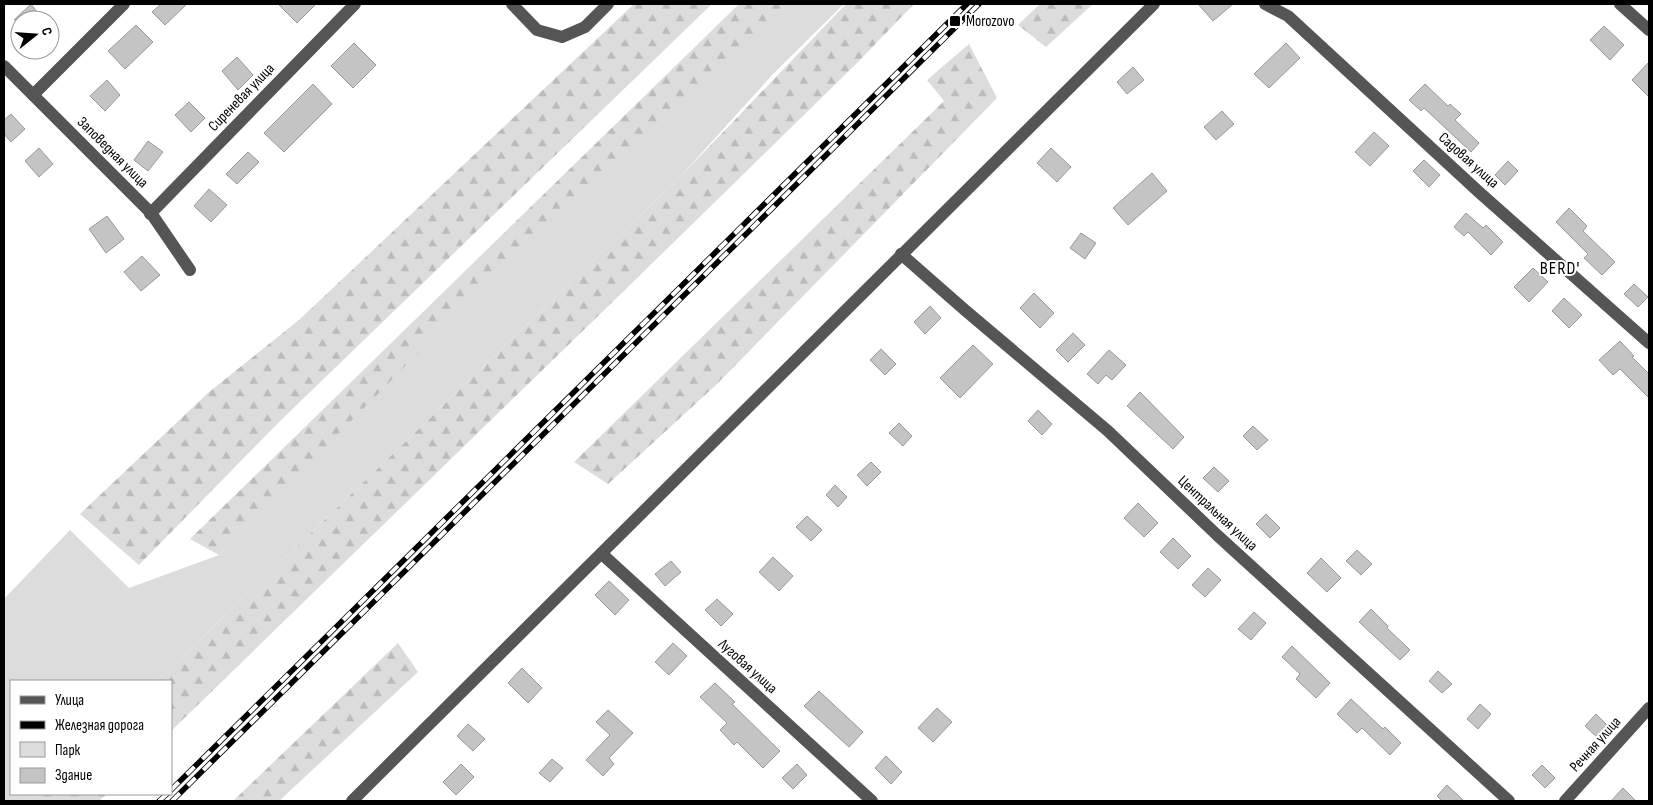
<svg xmlns="http://www.w3.org/2000/svg" width="1653" height="805" viewBox="0 0 1653 805" font-family="'Sofia Sans Condensed',sans-serif">
  <defs>
    <pattern id="forest-firs" width="22" height="20" patternUnits="userSpaceOnUse" patternTransform="scale(1.25)"><rect width="22" height="20" fill="#dcdcdc"/><path d="M5 1l3.5 6h-7zM16 11l3.5 6h-7z" fill="#bbb"/></pattern>
  </defs>
  <rect width="100%" height="100%" fill="#fff"/>
  <!-- forest -->
  <g fill="url(#forest-firs)">
    <polygon points="634,4 712,4 279,422 139,565 80,514 209,392 299,320"/>
    <polygon points="739,4 790,4 219,555 190,539"/>
    <polygon points="846,4 914,4 858,62 629,286 171,731 171,681 157,681 679,178"/>
    <polygon points="1040,4 1093,4 1046,47 1018,25"/>
    <polygon points="969,44 997,98 716,385 608,484 574,462 944,101 927,80"/>
    <polygon points="398,643 418,672 279,801 233,801"/>
    <polygon points="37,794 107,794 99,801 29,801"/>
  </g>
  <!-- green -->
  <polygon fill="#dcdcdc" points="788,4 844,4 773,74 679,178 157,681 11,681 11,794 37,794 29,801 4,801 4,599 70,530 129,588 219,555 495,275"/>
  <!-- building -->
  <g fill="#c4c4c4" stroke="#999">
    <polygon points="31,4 43,20 14,20"/>
    <polygon points="161,4 187,4 165,25 152,12"/>
    <polygon points="278,4 316,4 297,23"/>
    <polygon points="1198,4 1233,4 1213,21"/>
    <polygon points="136,25 153,42 125,69 108,51"/>
    <polygon points="1604,26 1624,45 1610,60 1590,40"/>
    <polygon points="354,43 376,65 353,88 331,66"/>
    <polygon points="1286,43 1300,58 1269,88 1254,74"/>
    <polygon points="237,57 253,75 238,90 222,71"/>
    <polygon points="1649,62 1649,97 1632,80"/>
    <polygon points="1133,67 1144,80 1127,94 1117,82"/>
    <polygon points="107,80 120,95 105,111 90,96"/>
    <polygon points="313,84 332,104 284,152 264,133"/>
    <polygon points="1425,84 1448,106 1450,104 1461,114 1455,120 1479,143 1471,152 1424,108 1421,111 1409,100"/>
    <polygon points="189,102 205,118 191,132 175,115"/>
    <polygon points="1222,111 1234,124 1216,140 1204,127"/>
    <polygon points="11,114 25,129 11,142 4,134 4,120"/>
    <polygon points="1374,132 1389,146 1370,166 1355,152"/>
    <polygon points="148,141 163,152 148,171 134,160"/>
    <polygon points="39,148 53,164 39,177 25,161"/>
    <polygon points="1051,148 1071,167 1057,182 1037,163"/>
    <polygon points="248,152 259,162 237,184 226,174"/>
    <polygon points="1424,160 1440,175 1429,187 1413,171"/>
    <polygon points="1508,161 1518,171 1505,185 1495,175"/>
    <polygon points="1152,173 1167,191 1128,225 1113,208"/>
    <polygon points="209,189 227,205 211,222 194,206"/>
    <polygon points="1569,208 1587,226 1583,231 1615,262 1602,275 1584,258 1588,254 1556,222"/>
    <polygon points="1466,213 1483,228 1486,225 1503,242 1491,255 1468,232 1464,236 1454,227"/>
    <polygon points="107,216 124,239 106,253 89,229"/>
    <polygon points="1081,233 1096,243 1085,259 1070,248"/>
    <polygon points="142,256 160,275 141,291 124,272"/>
    <polygon points="1533,268 1548,282 1529,302 1514,287"/>
    <polygon points="1634,284 1648,297 1638,307 1624,294"/>
    <polygon points="1034,293 1054,313 1040,328 1020,308"/>
    <polygon points="1564,298 1582,315 1569,328 1552,311"/>
    <polygon points="930,306 941,318 925,334 914,322"/>
    <polygon points="1073,333 1085,345 1068,362 1056,350"/>
    <polygon points="1620,341 1634,356 1632,357 1649,374 1649,398 1620,369 1613,375 1599,360"/>
    <polygon points="973,345 993,364 960,398 940,378"/>
    <polygon points="881,349 896,364 885,375 870,360"/>
    <polygon points="1109,350 1126,365 1112,380 1106,375 1098,384 1087,374"/>
    <polygon points="1140,392 1184,437 1173,449 1127,406"/>
    <polygon points="1038,410 1052,424 1042,435 1028,421"/>
    <polygon points="899,423 912,436 903,446 889,433"/>
    <polygon points="1253,426 1268,440 1257,450 1243,436"/>
    <polygon points="871,462 881,472 867,486 857,475"/>
    <polygon points="1214,467 1229,481 1218,492 1203,478"/>
    <polygon points="835,485 847,497 838,507 826,495"/>
    <polygon points="1138,503 1158,523 1144,537 1124,518"/>
    <polygon points="1266,514 1280,528 1270,538 1256,524"/>
    <polygon points="807,516 822,530 811,541 796,527"/>
    <polygon points="1173,538 1191,556 1178,569 1160,552"/>
    <polygon points="1357,550 1372,564 1361,575 1346,561"/>
    <polygon points="773,557 793,576 779,591 759,572"/>
    <polygon points="1321,558 1341,578 1327,592 1307,573"/>
    <polygon points="671,561 681,572 665,586 655,574"/>
    <polygon points="1208,568 1221,580 1205,597 1192,585"/>
    <polygon points="609,581 629,600 615,615 595,595"/>
    <polygon points="717,599 733,614 721,626 705,610"/>
    <polygon points="1371,609 1388,626 1387,628 1410,650 1400,660 1359,622"/>
    <polygon points="1254,612 1266,623 1251,640 1238,629"/>
    <polygon points="673,643 687,656 669,675 655,662"/>
    <polygon points="1292,646 1330,683 1316,698 1296,679 1300,674 1282,657"/>
    <polygon points="522,668 542,688 528,703 508,683"/>
    <polygon points="1438,671 1452,684 1442,693 1429,681"/>
    <polygon points="715,683 735,702 732,704 780,751 763,768 737,742 734,745 720,730 727,723 700,697"/>
    <polygon points="819,691 863,732 849,747 804,706"/>
    <polygon points="1351,699 1383,729 1385,727 1401,743 1390,755 1362,728 1357,733 1337,714"/>
    <polygon points="1480,704 1491,714 1478,729 1467,719"/>
    <polygon points="937,708 952,722 933,742 918,728"/>
    <polygon points="608,710 633,733 609,758 614,764 603,776 586,760 610,735 596,722"/>
    <polygon points="1596,714 1611,729 1600,740 1585,726"/>
    <polygon points="468,724 485,739 473,751 457,736"/>
    <polygon points="886,756 902,772 891,784 875,768"/>
    <polygon points="552,759 563,768 550,782 539,773"/>
    <polygon points="461,764 474,777 456,795 443,782"/>
    <polygon points="797,764 807,775 793,789 782,778"/>
    <polygon points="1542,765 1555,778 1545,788 1532,775"/>
    <polygon points="1447,785 1464,801 1442,801 1437,796"/>
    <polygon points="1623,788 1636,801 1611,801"/>
  </g>
  <g fill="none" stroke-linecap="round" stroke-linejoin="round">
    <!-- minor -->
    <g stroke="#555" stroke-width="12">
      <polyline points="512,4 537,30 562,37 585,27 608,4"/>
      <polyline points="1265,4 1288,16 1480,193 1649,343"/>
      <polyline points="1620,4 1649,30"/>
      <polyline points="4,66 151,213 190,270"/>
      <polyline points="33,95 124,4"/>
      <polyline points="150,214 355,4"/>
      <polyline points="901,254 966,311 1108,431 1217,535 1509,801"/>
      <polyline points="602,554 872,801"/>
      <polyline points="352,801 1154,4"/>
      <polyline points="1565,801 1649,708"/>
    </g>
    <defs>
      <g id="rail">
        <polyline points="171,790 967,4"/>
        <polyline points="159,801 167,794"/>
        <polyline points="172,801 979,4"/>
      </g>
    </defs>
    <!-- rail casing -->
    <use href="#rail" stroke="#000" stroke-width="5.5"/>
    <!-- rail -->
    <use href="#rail" stroke="#fff" stroke-width="4" stroke-dasharray="11" stroke-linecap="butt"/>
  </g>
  <!-- markers -->
  <rect fill="#000" stroke="#fff" stroke-width="2" x="949" y="15" width="12" height="12" rx="2.5"/>
  <g text-anchor="middle" stroke-width="4" stroke-linejoin="round" paint-order="stroke">
    <!-- poi labels -->
    <g font-size="15" fill="#000" stroke="#fff" text-anchor="start">
      <text x="966" y="26">Morozovo</text>
    </g>
    <!-- street labels -->
    <g font-size="15" fill="#000" stroke="#fff">
      <text transform="translate(241 97) rotate(-46)" y="5">Сиреневая улица</text>
      <text transform="translate(113 152) rotate(45)" y="5">Заповедная улица</text>
      <text transform="translate(1469 160) rotate(42)" y="5">Садовая улица</text>
      <text transform="translate(1218 513) rotate(43)" y="5">Центральная улица</text>
      <text transform="translate(748 666) rotate(42)" y="5">Луговая улица</text>
      <text transform="translate(1595 744) rotate(-48)" y="5">Речная улица</text>
    </g>
    <!-- quarter labels -->
    <g font-size="18" letter-spacing="1" fill="#000" stroke="#fff">
      <text x="1560" y="274">BERD'</text>
    </g>
  </g>
  <!-- border -->
  <rect width="1653" height="805" fill="none" stroke="#000000" stroke-width="10"/>
  <!-- legend -->
  <rect x="10" y="680" width="162" height="115" fill="#ffffff" stroke="#999999"/>
  <rect x="20" y="696" width="25" height="8" fill="#555555" stroke="#999999"/>
  <text x="55" y="705" font-size="15" fill="#000000">Улица</text>
  <rect x="20" y="721" width="25" height="8" fill="#000000" stroke="#999999"/>
  <text x="55" y="730" font-size="15" fill="#000000">Железная дорога</text>
  <rect x="20" y="742" width="25" height="15" fill="#dcdcdc" stroke="#999999"/>
  <text x="55" y="755" font-size="15" fill="#000000">Парк</text>
  <rect x="20" y="768" width="25" height="15" fill="#c4c4c4" stroke="#999999"/>
  <text x="55" y="780" font-size="15" fill="#000000">Здание</text>
  <!-- north arrow -->
  <g transform="translate(35 35) rotate(73)"><circle r="24" fill="#ffffff" stroke="#999999"/>
  <path d="M0-4L9 19L0 12L-9 19Z" fill="#000000"/>
  <text y="-8" font-size="14" font-weight="bold" text-anchor="middle" fill="#000000">С</text>
  </g>
</svg>
